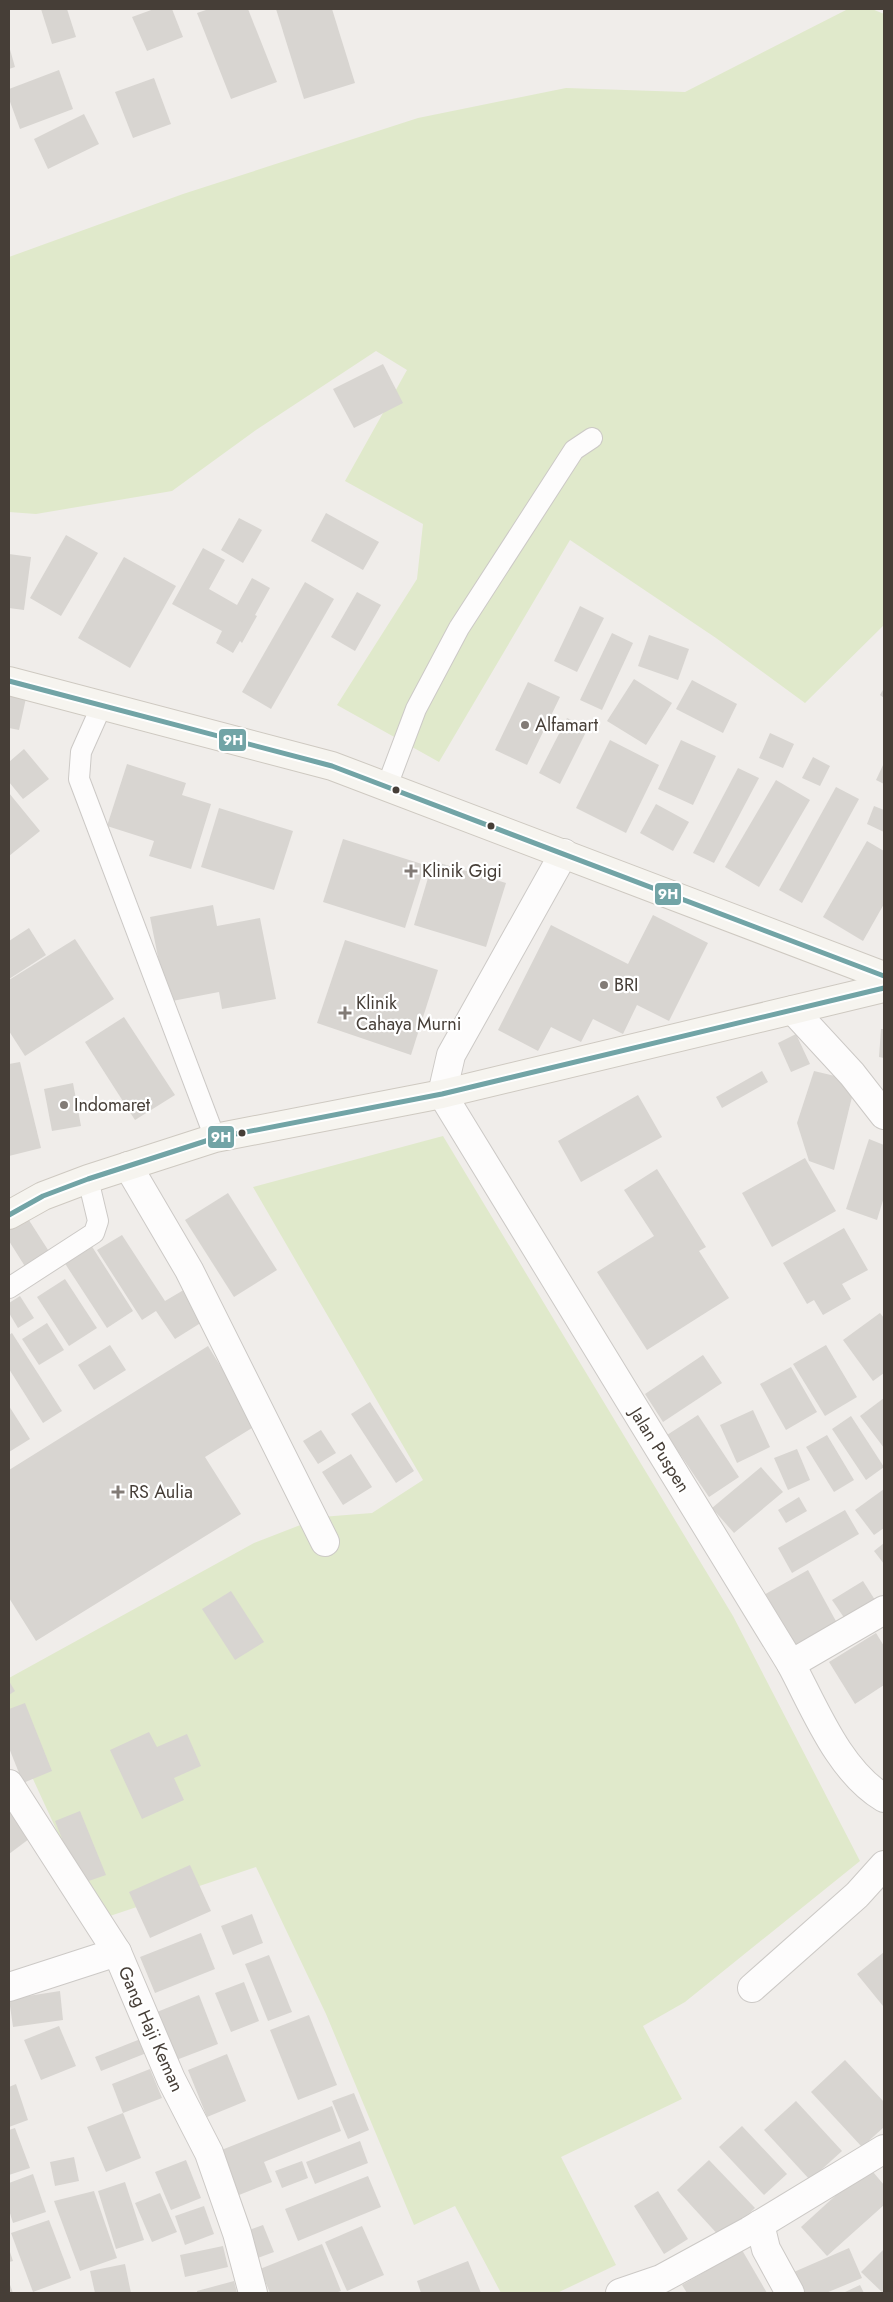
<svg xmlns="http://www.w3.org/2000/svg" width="893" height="2302" viewBox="0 0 893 2302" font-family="Jost,sans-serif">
  <rect width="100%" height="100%" fill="#f0edea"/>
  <!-- green -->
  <g fill="#e0e9cb">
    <polygon points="848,9 872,9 884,14 884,625 805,703 716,638 570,540 439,762 337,705 417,579 423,524 345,481 407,370 376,351 256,430 172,491 36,514 9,512 9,257 183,194 418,118 566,88 685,92"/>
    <polygon points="443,1136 733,1616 860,1861 685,2002 643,2026 682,2099 561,2157 616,2265 557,2293 501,2293 455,2206 414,2225 326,2014 256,1867 98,1920 9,1727 9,1678 254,1543 321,1517 372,1513 423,1480 253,1187"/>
  </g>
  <!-- building -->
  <g fill="#d8d5d1">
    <polygon points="41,9 67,9 76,37 52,44"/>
    <polygon points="154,9 172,9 183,37 147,51 132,17"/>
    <polygon points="209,9 248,9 277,82 231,99 197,13"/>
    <polygon points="276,9 332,9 355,83 304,99"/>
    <polygon points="9,46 15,67 9,69"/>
    <polygon points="59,70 73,109 20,129 9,99 9,89"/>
    <polygon points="154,78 171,124 133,138 115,92"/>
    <polygon points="84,114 99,144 48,169 34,139"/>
    <polygon points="383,364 403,403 354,428 333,389"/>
    <polygon points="326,513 379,542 363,570 311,541"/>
    <polygon points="239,518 262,530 243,563 221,550"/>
    <polygon points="66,535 98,553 61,616 30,598"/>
    <polygon points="203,548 225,560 209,589 237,605 252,578 270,588 255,615 257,616 242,643 240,641 233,653 216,643 222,631 172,604"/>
    <polygon points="9,554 31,557 24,610 9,608"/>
    <polygon points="124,557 176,586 130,668 78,638"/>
    <polygon points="305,582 334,599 271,709 242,692"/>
    <polygon points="357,592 381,605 355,651 331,637"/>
    <polygon points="580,606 604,618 577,672 554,661"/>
    <polygon points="612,633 633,643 602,710 580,700"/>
    <polygon points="649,635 689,649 678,680 638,666"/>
    <polygon points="634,679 672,703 646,745 607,721"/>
    <polygon points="692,680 737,704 723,733 676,709"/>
    <polygon points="528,682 560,697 527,765 495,750"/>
    <polygon points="884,688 884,698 880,695"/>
    <polygon points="9,694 26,698 19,730 9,728"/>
    <polygon points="567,718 588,728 560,784 539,773"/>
    <polygon points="770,733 794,744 783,768 759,758"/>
    <polygon points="610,740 659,765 626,833 576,808"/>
    <polygon points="681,740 716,756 693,805 658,789"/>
    <polygon points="24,749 49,779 23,799 9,782 9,762"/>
    <polygon points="813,757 830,766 820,786 802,778"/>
    <polygon points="884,763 884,784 876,780"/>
    <polygon points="127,764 186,783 182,795 211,804 191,869 149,856 154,841 107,826"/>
    <polygon points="738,768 759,778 714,863 693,853"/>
    <polygon points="776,780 810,800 759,887 725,867"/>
    <polygon points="836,787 859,799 802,903 779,890"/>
    <polygon points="9,793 40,831 9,856"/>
    <polygon points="656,804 689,822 673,851 640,833"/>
    <polygon points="874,806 884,810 884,832 867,824"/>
    <polygon points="219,808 293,831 274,890 201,867"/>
    <polygon points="343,839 425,865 405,928 323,902"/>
    <polygon points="867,841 884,851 884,904 863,941 823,917"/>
    <polygon points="433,861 506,883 486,947 414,925"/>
    <polygon points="213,905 217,926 260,918 276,999 222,1009 219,992 167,1002 150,917"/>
    <polygon points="653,915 708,943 669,1021 637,1005 623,1034 593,1019 581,1042 551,1027 538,1051 498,1030 551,925 628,964"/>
    <polygon points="29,928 46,955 9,979 9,941"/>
    <polygon points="75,939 114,999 25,1056 9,1031 9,980"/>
    <polygon points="345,940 438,970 411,1055 317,1023"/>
    <polygon points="124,1017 175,1095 135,1120 85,1042"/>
    <polygon points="881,1029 884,1029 884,1058 879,1057"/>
    <polygon points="796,1034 810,1064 791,1072 778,1043"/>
    <polygon points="20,1062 41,1148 9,1156 9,1064"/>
    <polygon points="762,1071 768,1082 722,1108 716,1097"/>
    <polygon points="814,1071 856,1081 834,1170 809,1161 797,1123"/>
    <polygon points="73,1083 81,1126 52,1131 44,1089"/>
    <polygon points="638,1095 662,1137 581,1182 558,1141"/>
    <polygon points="869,1139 884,1145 884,1197 877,1220 846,1209"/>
    <polygon points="805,1158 836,1211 772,1247 742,1193"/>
    <polygon points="657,1169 706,1247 699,1251 729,1298 647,1350 597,1272 654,1236 624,1190"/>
    <polygon points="228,1193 277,1270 234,1297 185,1220"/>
    <polygon points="25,1214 50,1253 26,1268 9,1241 9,1225"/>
    <polygon points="844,1228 868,1270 842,1284 851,1299 823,1315 814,1300 807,1304 783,1263"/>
    <polygon points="122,1235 165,1301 187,1288 207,1319 175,1339 156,1311 142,1320 97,1250"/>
    <polygon points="91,1245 133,1311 107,1328 64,1262"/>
    <polygon points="65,1279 97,1328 69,1346 37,1297"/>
    <polygon points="20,1296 34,1318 18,1328 9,1313 9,1303"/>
    <polygon points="880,1313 884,1318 884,1373 873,1381 843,1340"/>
    <polygon points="47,1323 64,1350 39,1365 22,1339"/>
    <polygon points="12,1333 62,1411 43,1423 9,1369 9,1335"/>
    <polygon points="110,1345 126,1370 94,1390 78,1365"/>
    <polygon points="826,1345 857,1397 825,1416 793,1364"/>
    <polygon points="208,1346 257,1425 205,1457 241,1514 36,1641 9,1598 9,1470"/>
    <polygon points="703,1355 722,1383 663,1422 645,1394"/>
    <polygon points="791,1367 817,1412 786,1430 760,1384"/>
    <polygon points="884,1398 884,1448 860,1416"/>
    <polygon points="370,1402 414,1471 396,1483 351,1414"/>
    <polygon points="9,1406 30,1439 9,1452"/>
    <polygon points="753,1410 770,1447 737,1463 720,1425"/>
    <polygon points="698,1415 739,1477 709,1497 667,1435"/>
    <polygon points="851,1416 884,1467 866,1480 832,1429"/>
    <polygon points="321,1430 336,1453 318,1464 303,1441"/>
    <polygon points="827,1435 854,1480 834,1492 806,1447"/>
    <polygon points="797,1449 810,1480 788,1490 774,1458"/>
    <polygon points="351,1454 372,1487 343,1505 322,1472"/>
    <polygon points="761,1467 783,1492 734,1533 712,1508"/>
    <polygon points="884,1489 884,1528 874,1535 855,1510"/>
    <polygon points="799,1497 807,1511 786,1523 778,1510"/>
    <polygon points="845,1510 859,1534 792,1573 778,1548"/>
    <polygon points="884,1543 884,1564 874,1551"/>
    <polygon points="808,1570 837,1623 790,1648 762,1596"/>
    <polygon points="863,1581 875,1600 845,1619 832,1600"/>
    <polygon points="231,1591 264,1642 235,1660 202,1609"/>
    <polygon points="876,1633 884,1646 884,1685 855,1704 829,1662"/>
    <polygon points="9,1681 15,1691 9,1695"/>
    <polygon points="25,1703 52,1771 23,1783 9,1748 9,1709"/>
    <polygon points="149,1732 157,1747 187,1734 201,1766 174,1778 184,1800 142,1819 110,1750"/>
    <polygon points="9,1811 29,1839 9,1854"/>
    <polygon points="80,1811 106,1875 80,1884 55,1821"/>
    <polygon points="190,1865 211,1911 150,1938 129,1892"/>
    <polygon points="252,1914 263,1943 233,1955 221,1926"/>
    <polygon points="201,1933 215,1969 155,1993 140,1957"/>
    <polygon points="884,1952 884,2005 883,2006 857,1974"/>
    <polygon points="269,1955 292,2012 268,2021 245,1964"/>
    <polygon points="244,1982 259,2021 231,2032 215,1993"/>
    <polygon points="60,1991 63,2020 13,2027 9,1999"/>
    <polygon points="199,1995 218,2044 171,2062 152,2014"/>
    <polygon points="309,2015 337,2085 298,2100 270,2030"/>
    <polygon points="59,2026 76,2066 41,2080 24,2040"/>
    <polygon points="143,2038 149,2052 101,2071 95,2057"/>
    <polygon points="227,2054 246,2101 207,2117 188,2070"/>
    <polygon points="845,2060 884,2102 884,2127 862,2147 811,2092"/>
    <polygon points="150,2069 162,2098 123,2113 112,2084"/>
    <polygon points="16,2084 28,2120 9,2127 9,2087"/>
    <polygon points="354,2093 369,2130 348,2139 332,2101"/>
    <polygon points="796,2101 842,2151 810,2180 764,2130"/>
    <polygon points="332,2106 341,2131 264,2162 272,2182 234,2197 214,2153"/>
    <polygon points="123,2113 141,2158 106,2172 87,2127"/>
    <polygon points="742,2126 787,2174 764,2195 719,2147"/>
    <polygon points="15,2128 30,2168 9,2175 9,2130"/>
    <polygon points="360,2141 368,2163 315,2184 306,2162"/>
    <polygon points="74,2157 79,2181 55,2186 50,2162"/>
    <polygon points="186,2160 201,2198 171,2210 155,2172"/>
    <polygon points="709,2160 755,2208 722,2239 677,2190"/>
    <polygon points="302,2161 308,2178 282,2188 275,2171"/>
    <polygon points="868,2166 884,2185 884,2205 827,2256 801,2227"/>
    <polygon points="33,2174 46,2212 13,2223 9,2210 9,2183"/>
    <polygon points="368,2176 381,2207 298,2241 285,2209"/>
    <polygon points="125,2182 144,2240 116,2249 98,2191"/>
    <polygon points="94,2191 117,2258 80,2271 54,2201"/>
    <polygon points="658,2191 688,2239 664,2254 634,2206"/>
    <polygon points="160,2193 177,2232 152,2242 135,2203"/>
    <polygon points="204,2206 214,2234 185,2245 175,2216"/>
    <polygon points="49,2220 71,2278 33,2292 11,2233"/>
    <polygon points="263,2225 274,2252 255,2259 244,2232"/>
    <polygon points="362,2226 384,2275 347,2291 325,2242"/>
    <polygon points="322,2244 341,2291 335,2293 270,2293 260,2269"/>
    <polygon points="223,2246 228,2267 185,2277 180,2255"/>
    <polygon points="849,2248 862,2278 826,2293 794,2293 787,2275"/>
    <polygon points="9,2249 13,2261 9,2262"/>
    <polygon points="884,2249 884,2293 883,2293 861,2272"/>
    <polygon points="742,2250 767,2293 687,2293 682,2285"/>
    <polygon points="468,2261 481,2293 421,2293 417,2281"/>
    <polygon points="125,2264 131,2293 95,2293 90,2271"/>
    <polygon points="234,2281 237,2293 197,2293 197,2291"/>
    <polygon points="9,2282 13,2293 9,2293"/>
    <polygon points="860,2285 864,2293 843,2293"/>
  </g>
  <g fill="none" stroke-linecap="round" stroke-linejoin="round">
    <defs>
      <g id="lane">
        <polyline points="102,705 81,752 79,779 215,1138"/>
        <polyline points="387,786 416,709 459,628 574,450 592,438"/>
        <polyline points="9,1288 94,1233 98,1221 88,1179"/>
      </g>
      <g id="street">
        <path d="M564 853 451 1055 442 1094 791 1664C815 1709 839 1771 884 1798"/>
        <polyline points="793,1010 852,1074 884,1115"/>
        <polyline points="128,1166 189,1270 325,1542"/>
        <polyline points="791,1664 884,1610"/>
        <polyline points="9,1784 117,1952 171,2079 209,2153 237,2233 253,2293"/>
        <polyline points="9,1987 117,1952"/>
        <polyline points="752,1988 857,1895 884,1865"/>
        <polyline points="760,2224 766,2249 790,2293"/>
        <polyline points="620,2293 661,2279 749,2231 884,2149"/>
      </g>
      <g id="secondary">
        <polyline points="9,681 332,766 884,976"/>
        <polyline points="9,1215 43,1196 88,1179 215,1138 442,1094 884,988"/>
      </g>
    </defs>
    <!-- lane casing -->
    <use href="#lane" stroke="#ccc9c6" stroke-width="22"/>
    <!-- street casing -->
    <use href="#street" stroke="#ccc9c6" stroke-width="30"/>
    <!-- secondary casing -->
    <use href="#secondary" stroke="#cec9c1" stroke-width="30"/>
    <!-- lane -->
    <use href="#lane" stroke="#fdfcfc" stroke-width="20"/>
    <!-- street -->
    <use href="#street" stroke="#fdfcfc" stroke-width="28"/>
    <!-- secondary -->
    <use href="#secondary" stroke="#f6f4ef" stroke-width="28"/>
    <defs>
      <g id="bus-1">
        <polyline points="9,681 332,766 884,976"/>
        <polyline points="9,1215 43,1196 88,1179 215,1138 442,1094 884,988"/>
      </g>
    </defs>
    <!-- bus-1 casing -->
    <use href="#bus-1" stroke="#fff" stroke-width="9"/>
    <!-- bus-1 -->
    <use href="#bus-1" stroke="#72a4a6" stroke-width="5"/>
  </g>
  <!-- markers -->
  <g fill="#827b76" stroke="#fff" stroke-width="2">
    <circle cx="525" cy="725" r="5"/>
    <path d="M408.5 863.5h5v5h5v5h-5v5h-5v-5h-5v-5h5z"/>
    <circle cx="604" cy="985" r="5"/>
    <path d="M342.5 1005.5h5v5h5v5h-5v5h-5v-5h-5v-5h5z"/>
    <circle cx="64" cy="1105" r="5"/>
    <path d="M115.5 1484.5h5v5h5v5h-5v5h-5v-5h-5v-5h5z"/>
  </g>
  <g fill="#463e37" stroke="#fff" stroke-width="2">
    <circle cx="396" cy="790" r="4.5"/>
    <circle cx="491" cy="826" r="4.5"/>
    <circle cx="242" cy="1133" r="4.5"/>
  </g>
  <g text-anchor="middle" stroke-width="4.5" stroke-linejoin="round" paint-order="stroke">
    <!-- poi labels -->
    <g font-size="18" fill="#463e37" stroke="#fff" text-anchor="start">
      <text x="535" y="731">Alfamart</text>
      <text x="422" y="877">Klinik Gigi</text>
      <text x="614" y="991">BRI</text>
      <text x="356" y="1009">Klinik<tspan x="356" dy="21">Cahaya Murni</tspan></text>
      <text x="74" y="1111">Indomaret</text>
      <text x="129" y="1498">RS Aulia</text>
    </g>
    <!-- street labels -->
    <g font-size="18" fill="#463e37" stroke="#fff">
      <text transform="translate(660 1450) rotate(58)" y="6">Jalan Puspen</text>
      <text transform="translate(151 2029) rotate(66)" y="6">Gang Haji Keman</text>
    </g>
  </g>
  <g stroke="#fff" stroke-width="2">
    <rect x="218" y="728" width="29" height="24" rx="5" fill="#72a4a6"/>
    <rect x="654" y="882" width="28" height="24" rx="5" fill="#72a4a6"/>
    <rect x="207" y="1125" width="28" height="24" rx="5" fill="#72a4a6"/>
  </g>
  <g font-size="14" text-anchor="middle" font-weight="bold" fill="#fff">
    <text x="233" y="745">9H</text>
    <text x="668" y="899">9H</text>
    <text x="221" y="1142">9H</text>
  </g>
  <!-- border -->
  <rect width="893" height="2302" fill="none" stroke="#463e37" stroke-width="20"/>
</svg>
